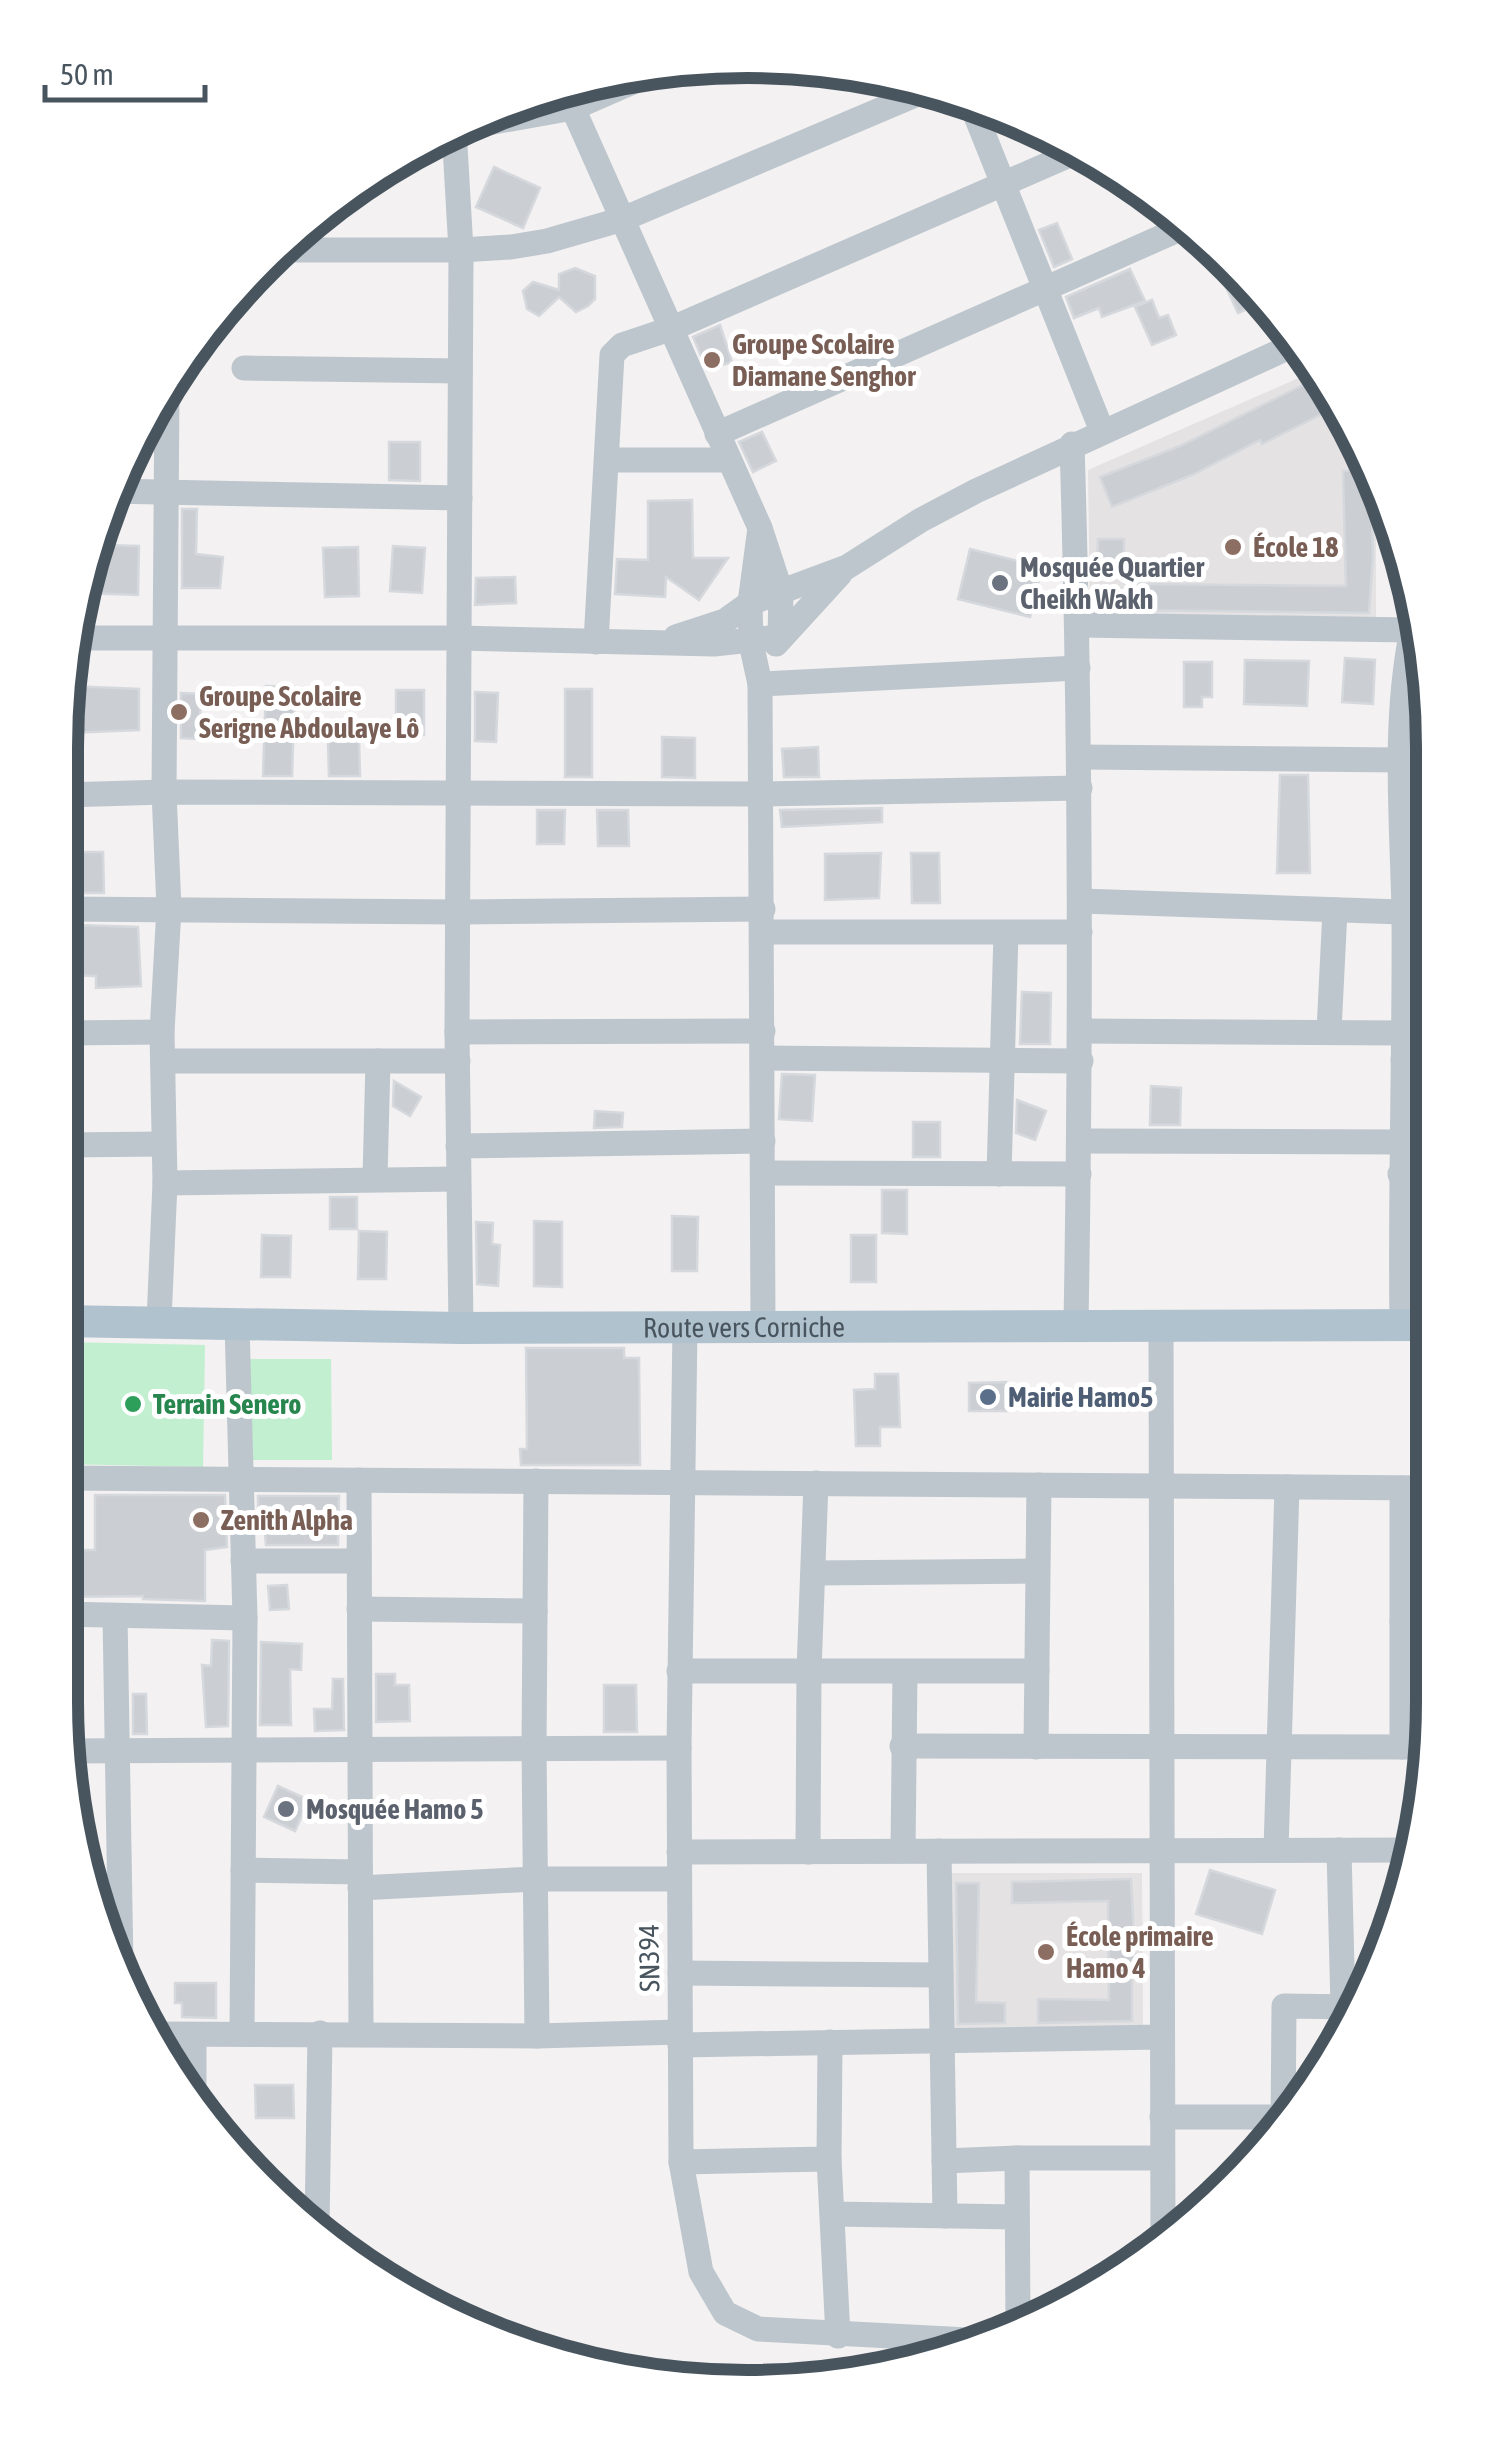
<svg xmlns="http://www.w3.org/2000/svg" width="1493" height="2448" viewBox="0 0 1493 2448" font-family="'Asap Condensed',sans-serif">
  <rect width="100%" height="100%" fill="#f3f1f1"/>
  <!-- education -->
  <g fill="#e4e2e3">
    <polygon points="1317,370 1341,404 1376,481 1376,620 1090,614 1088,470"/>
    <polygon points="949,1873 1142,1873 1143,2031 950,2031"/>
  </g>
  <!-- green -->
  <g fill="#c1efd0">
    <polygon points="62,1342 205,1345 203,1467 61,1464"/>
    <polygon points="248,1359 331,1359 332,1460 249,1460"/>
  </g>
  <!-- building -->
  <g fill="#cbced3" stroke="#d5d8dc" stroke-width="2.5">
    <polygon points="494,167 540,188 523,228 476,207"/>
    <polygon points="1057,223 1072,259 1054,267 1039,230"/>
    <polygon points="1231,265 1262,293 1267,300 1238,313 1218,270"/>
    <polygon points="575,268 595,276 595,299 588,306 576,312 559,297 539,316 527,309 523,291 533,282 559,290 559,274"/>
    <polygon points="1130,269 1145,301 1102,317 1099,308 1074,318 1066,297"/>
    <polygon points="1152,300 1159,318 1168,315 1176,335 1152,345 1135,307"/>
    <polygon points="720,325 732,362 707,370 693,337"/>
    <polygon points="1321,376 1342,404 1262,444 1260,440 1192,475 1112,507 1100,477 1180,446"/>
    <polygon points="762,432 776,461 753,472 739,442"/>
    <polygon points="389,442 420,442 420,481 389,480"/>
    <polygon points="1371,470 1373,556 1369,613 1132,610 1132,584 1346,586 1343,471"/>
    <polygon points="692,500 693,558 728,558 699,600 666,577 665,597 615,594 617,559 648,560 648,501"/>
    <polygon points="182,509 197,509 196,554 223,557 220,588 182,588"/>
    <polygon points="1098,539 1124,539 1124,568 1097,568"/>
    <polygon points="96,545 139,546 138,595 83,593"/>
    <polygon points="393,546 425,548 422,593 390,591"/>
    <polygon points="358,547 359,596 325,597 323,548"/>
    <polygon points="970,549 1042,567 1030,617 958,599"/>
    <polygon points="515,577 516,603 475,605 476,578"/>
    <polygon points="1345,658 1375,660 1373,704 1342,702"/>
    <polygon points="1245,660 1309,661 1307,706 1244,704"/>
    <polygon points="1184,662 1212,662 1212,697 1202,697 1202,707 1184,707"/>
    <polygon points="69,686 139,689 139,730 68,733"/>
    <polygon points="266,686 295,687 292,776 263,776"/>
    <polygon points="1420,687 1428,687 1428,734 1417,734"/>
    <rect x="565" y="689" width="27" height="88"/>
    <rect x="396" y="690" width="28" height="45"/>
    <polygon points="475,692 498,693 496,742 475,741"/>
    <polygon points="181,693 201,694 199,739 181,738"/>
    <polygon points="662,737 695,738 695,778 662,777"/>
    <polygon points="328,741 359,741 360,776 329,776"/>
    <polygon points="818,747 819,777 784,777 782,749"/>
    <polygon points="1280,775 1308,775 1310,873 1277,873"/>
    <polygon points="882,808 882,822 782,827 780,810"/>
    <polygon points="537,810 565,810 564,844 537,844"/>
    <polygon points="597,810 628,810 629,846 598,846"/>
    <polygon points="74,852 103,852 104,893 76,893"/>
    <polygon points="881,853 879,898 825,900 825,854"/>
    <polygon points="911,853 939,853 940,903 912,903"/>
    <polygon points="77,925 138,927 141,986 96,988 96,976 64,975 64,930 77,931"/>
    <polygon points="1022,992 1051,993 1050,1044 1020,1044"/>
    <polygon points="782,1074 815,1075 812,1121 779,1119"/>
    <polygon points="394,1081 421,1097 410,1116 393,1106"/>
    <polygon points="1151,1086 1181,1088 1180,1125 1150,1125"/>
    <polygon points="1017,1100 1046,1111 1035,1140 1016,1133"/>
    <polygon points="595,1111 623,1113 622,1127 594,1128"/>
    <rect x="913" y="1122" width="27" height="35"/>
    <polygon points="882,1190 907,1190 907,1234 882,1233"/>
    <rect x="330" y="1197" width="27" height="32"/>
    <polygon points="672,1216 698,1217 697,1271 672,1271"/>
    <polygon points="534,1221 562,1222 562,1287 534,1286"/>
    <polygon points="476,1222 493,1223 492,1244 500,1245 498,1286 477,1284"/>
    <polygon points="359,1231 387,1232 386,1279 358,1279"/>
    <polygon points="262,1235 291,1236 290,1277 261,1277"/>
    <rect x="851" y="1235" width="25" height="47"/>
    <polygon points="526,1348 624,1348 624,1358 639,1358 640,1465 521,1465 520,1449 527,1449"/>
    <polygon points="875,1374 898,1374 900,1427 880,1427 880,1446 856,1446 854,1390 875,1389"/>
    <polygon points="1006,1382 1007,1411 969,1411 969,1383"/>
    <polygon points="95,1495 225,1495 227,1547 205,1550 205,1601 143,1599 143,1596 61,1597 61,1550 95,1550"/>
    <polygon points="258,1496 339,1496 338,1545 266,1545 263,1511 258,1511"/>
    <polygon points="287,1585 289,1609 270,1610 268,1586"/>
    <polygon points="212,1640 229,1641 228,1726 206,1727 202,1665 211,1666"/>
    <polygon points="261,1642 302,1644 301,1670 290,1669 291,1725 260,1725"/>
    <polygon points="376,1674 395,1674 395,1685 409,1685 410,1721 376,1722"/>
    <polygon points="333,1679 343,1679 344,1730 315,1731 314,1709 332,1709"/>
    <polygon points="604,1685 636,1685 637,1732 604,1732"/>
    <polygon points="133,1694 146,1694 147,1734 133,1734"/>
    <polygon points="278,1786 309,1800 295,1831 264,1817"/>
    <polygon points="1210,1870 1275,1890 1262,1934 1196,1914"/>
    <polygon points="1131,1879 1136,1978 1132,1978 1132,2021 1038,2023 1038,1999 1109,2000 1108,1901 1012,1903 1012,1882"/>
    <polygon points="956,1883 979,1883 976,2002 1005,2003 1005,2023 958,2024"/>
    <polygon points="175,1983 216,1983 216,2018 182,2017 182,2003 175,2003"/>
    <polygon points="255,2085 293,2085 294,2118 256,2118"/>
  </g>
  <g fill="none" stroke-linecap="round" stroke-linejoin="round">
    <!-- minor -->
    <g stroke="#bdc6cd" stroke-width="25">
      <polyline points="564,88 760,528 781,592 780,637"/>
      <polyline points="970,101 1102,431"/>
      <polyline points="454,129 461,250 457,1032 461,1328"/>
      <polyline points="454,129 573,108 672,65"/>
      <polyline points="275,250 461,250 511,247 547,241 623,219 934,87"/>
      <polyline points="244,368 460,371"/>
      <polyline points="717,434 1189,225"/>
      <path d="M1072 444C1081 738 1081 1032 1076 1325"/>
      <polyline points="608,460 729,460"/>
      <polyline points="110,491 460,498"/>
      <polyline points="760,528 750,603 751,643 760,684 763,1325"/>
      <polyline points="1078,625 1412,630"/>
      <polyline points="676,637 725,621 750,603 847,567 921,520 976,491 1298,343"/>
      <polyline points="71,638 458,638 714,644 780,637"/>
      <polyline points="596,642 612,355 622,345 673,328 1081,150"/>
      <polyline points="776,644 840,574"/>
      <polyline points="760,684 1078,668"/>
      <polyline points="1080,757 1401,760"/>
      <polyline points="1401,789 1431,789"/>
      <polyline points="65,795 164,792 762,794 1080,788"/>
      <polyline points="1081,901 1431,913"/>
      <polyline points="64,909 459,912 763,909"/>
      <polyline points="763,932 1080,932"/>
      <polyline points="1080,1031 1403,1033"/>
      <polyline points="1329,1031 1335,910"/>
      <polyline points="457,1032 763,1031"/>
      <polyline points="64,1033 162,1032"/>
      <polyline points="763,1058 1081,1061"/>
      <polyline points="1403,1060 1430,1060"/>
      <polyline points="163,1061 458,1061"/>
      <polyline points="1080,1141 1400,1142"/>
      <polyline points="63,1145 163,1144"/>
      <polyline points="458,1146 763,1141"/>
      <polyline points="763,1173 1079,1174"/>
      <polyline points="999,1174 1006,933"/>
      <polyline points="1400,1174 1430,1173"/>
      <polyline points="375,1178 378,1061"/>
      <polyline points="165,1183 458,1179"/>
      <polyline points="159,1321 165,1183 162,1032 169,908 164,792 167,388"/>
      <polyline points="237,1323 245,1618 242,2034"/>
      <path d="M1402 1325C1400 1187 1405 1050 1404 912 1402 818 1393 723 1412 630L1416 626"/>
      <polyline points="1161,1326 1163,2247"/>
      <polyline points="685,1327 679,1748 681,2162 701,2272 725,2313 758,2329 987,2341"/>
      <polyline points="61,1478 1428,1488"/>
      <polyline points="359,1480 361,2034"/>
      <polyline points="536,1481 534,1748 537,2036"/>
      <polyline points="1402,1488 1402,1747"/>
      <polyline points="243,1561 359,1561"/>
      <polyline points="813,1573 1037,1571"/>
      <polyline points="359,1609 535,1611"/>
      <polyline points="60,1614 245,1618"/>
      <polyline points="115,1616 121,1967"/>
      <polyline points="1402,1621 1428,1622"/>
      <polyline points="679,1671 1037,1671"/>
      <polyline points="902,1746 1427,1747"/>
      <polyline points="1036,1747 1039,1485"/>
      <polyline points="68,1751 679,1748"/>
      <polyline points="1276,1850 1287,1487"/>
      <polyline points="1339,1850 1343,2007"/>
      <polyline points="903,1851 905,1672"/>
      <polyline points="939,1851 945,2216"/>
      <polyline points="679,1852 1411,1850"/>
      <polyline points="808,1852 809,1671 816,1483"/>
      <polyline points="243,1870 360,1872"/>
      <polyline points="360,1888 535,1879 678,1879"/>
      <polyline points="91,1892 119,1892"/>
      <polyline points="680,1973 941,1975"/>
      <polyline points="156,2034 537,2036 680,2032"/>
      <polyline points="830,2042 829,2159 838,2336"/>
      <polyline points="680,2045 1162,2037"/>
      <polyline points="194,2105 194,2035"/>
      <polyline points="1162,2117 1293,2117"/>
      <polyline points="1283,2128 1284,2006 1356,2007"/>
      <polyline points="1017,2158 1018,2324"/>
      <polyline points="944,2161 1017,2158 1162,2158"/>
      <polyline points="681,2162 829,2159"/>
      <polyline points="833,2214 1017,2217"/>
      <polyline points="317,2228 320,2033"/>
    </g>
    <!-- major -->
    <path stroke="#b1c2cf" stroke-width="32" id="s1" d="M62 1321 461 1328 1429 1325"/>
  </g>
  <!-- markers -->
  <g fill="#8d6e63" stroke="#fff" stroke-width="4">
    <circle cx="712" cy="360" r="10"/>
    <circle cx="1233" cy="547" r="10"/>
    <circle cx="179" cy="712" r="10"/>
    <circle cx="201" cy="1520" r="10"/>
    <circle cx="1046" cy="1952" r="10"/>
  </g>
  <g fill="#6b7280" stroke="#fff" stroke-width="4">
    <circle cx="1000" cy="583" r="10"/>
    <circle cx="286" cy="1809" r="10"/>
  </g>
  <circle fill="#5c6f8a" stroke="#fff" stroke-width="4" cx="988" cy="1397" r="10"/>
  <circle fill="#2e9e5b" stroke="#fff" stroke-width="4" cx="133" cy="1404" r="10"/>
  <g text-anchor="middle" stroke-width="10" stroke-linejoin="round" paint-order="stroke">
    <!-- education labels -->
    <g font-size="28" font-weight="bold" fill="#785e54" stroke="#fff" text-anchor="start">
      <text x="732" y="354">Groupe Scolaire<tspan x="732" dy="32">Diamane Senghor</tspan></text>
      <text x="1253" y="557">École 18</text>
      <text x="199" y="706">Groupe Scolaire<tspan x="199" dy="32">Serigne Abdoulaye Lô</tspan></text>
      <text x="221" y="1530">Zenith Alpha</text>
      <text x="1066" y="1946">École primaire<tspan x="1066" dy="32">Hamo 4</tspan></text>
    </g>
    <!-- worship labels -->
    <g font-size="28" font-weight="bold" fill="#5b616d" stroke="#fff" text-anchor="start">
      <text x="1020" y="577">Mosquée Quartier<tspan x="1020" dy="32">Cheikh Wakh</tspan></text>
      <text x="306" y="1819">Mosquée Hamo 5</text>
    </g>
    <!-- street labels -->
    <g font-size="28" fill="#49555e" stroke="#fff">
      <text dy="10" stroke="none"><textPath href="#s1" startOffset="682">Route vers Corniche</textPath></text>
      <text transform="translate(649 1958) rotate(-91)" y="10">SN394</text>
    </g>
    <!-- service labels -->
    <g font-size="28" font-weight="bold" fill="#4e5e75" stroke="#fff" text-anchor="start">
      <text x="1008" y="1407">Mairie Hamo5</text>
    </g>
    <!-- leisure labels -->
    <g font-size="28" font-weight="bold" fill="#27864d" stroke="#fff" text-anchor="start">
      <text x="153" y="1414">Terrain Senero</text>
    </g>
  </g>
  <!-- crop -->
  <path d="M0 0H1493V2448H0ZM747 78H747A669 669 0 0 1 1416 747V1701A669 669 0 0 1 747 2370H747A669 669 0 0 1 78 1701V747A669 669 0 0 1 747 78Z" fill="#fff" fill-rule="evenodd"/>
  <path fill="none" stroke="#49555e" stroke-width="12" d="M747 78H747A669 669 0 0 1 1416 747V1701A669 669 0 0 1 747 2370H747A669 669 0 0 1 78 1701V747A669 669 0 0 1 747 78Z"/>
  <!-- scale -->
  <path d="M45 85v15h160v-15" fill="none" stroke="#49555e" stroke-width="5"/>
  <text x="60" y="85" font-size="30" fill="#49555e" stroke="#ffffff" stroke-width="8" paint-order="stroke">50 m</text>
</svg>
